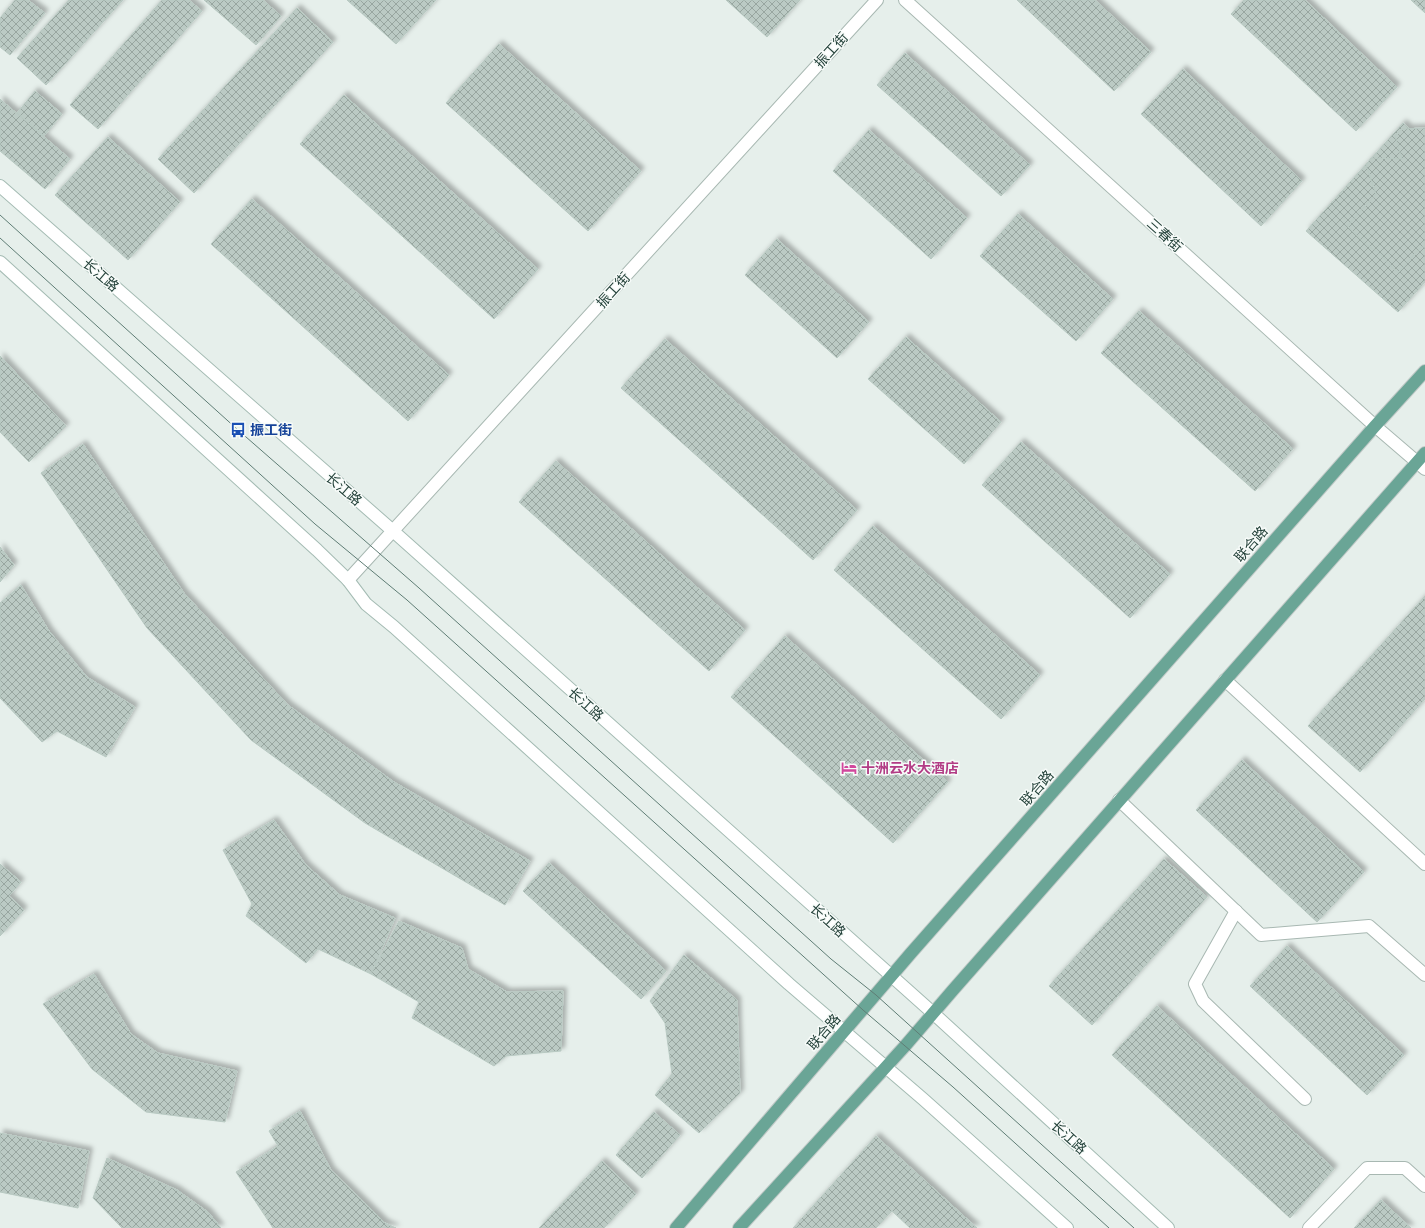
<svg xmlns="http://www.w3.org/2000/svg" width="1425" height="1228" viewBox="0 0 1425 1228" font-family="Lato,'Noto Sans SC',sans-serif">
  <defs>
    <pattern id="building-cross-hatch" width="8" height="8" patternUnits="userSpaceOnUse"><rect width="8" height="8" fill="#bbcac4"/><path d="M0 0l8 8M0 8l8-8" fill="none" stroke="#98a6a0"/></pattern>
    <filter id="shadow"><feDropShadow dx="3.5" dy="-3.5" stdDeviation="2" flood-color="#0004"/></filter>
  </defs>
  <rect width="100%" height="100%" fill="#e6efeb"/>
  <!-- building -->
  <g fill="url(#building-cross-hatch)" stroke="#b8c9c2" filter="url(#shadow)">
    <polygon points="15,0 28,0 45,13 10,55 0,47 0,18"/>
    <polygon points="69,0 123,0 46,85 17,58"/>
    <polygon points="162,0 189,0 202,11 98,129 70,105"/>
    <polygon points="204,0 263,0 281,16 256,45"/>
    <polygon points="347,0 436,0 396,44"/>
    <polygon points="726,0 800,0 767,37"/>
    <polygon points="1017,0 1095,0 1151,52 1114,91"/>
    <polygon points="1244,0 1305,0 1397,87 1356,131 1231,14"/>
    <polygon points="1411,0 1425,0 1425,13"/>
    <polygon points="297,8 333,42 194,193 158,159"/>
    <polygon points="499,44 641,171 588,231 446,103"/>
    <polygon points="905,53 1030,165 1001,196 877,85"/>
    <polygon points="1183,69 1302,181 1261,226 1141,114"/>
    <polygon points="35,91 62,114 44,136 17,113"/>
    <polygon points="344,95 538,269 494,319 300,144"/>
    <polygon points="0,99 70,159 45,189 0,151"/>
    <polygon points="1403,123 1425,143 1425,282 1398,312 1306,231"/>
    <polygon points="1425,128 1425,247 1421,247 1398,273 1379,253 1368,246 1347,226 1376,194 1366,165 1371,158 1402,159 1395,136 1402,129"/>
    <polygon points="869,130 967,218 931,259 833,171"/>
    <polygon points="108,137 180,202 128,260 55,195"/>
    <polygon points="252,199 449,375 408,421 211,244"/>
    <polygon points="1018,214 1113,299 1076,341 980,256"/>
    <polygon points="777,239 869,322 837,358 745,275"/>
    <polygon points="1139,311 1293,449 1255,491 1101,353"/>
    <polygon points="906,337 1001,422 964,464 868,379"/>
    <polygon points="665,339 857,510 813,560 621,388"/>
    <polygon points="0,356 66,426 29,462 0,432"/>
    <polygon points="1021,442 1170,574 1130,618 982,485"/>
    <polygon points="83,444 184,593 288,705 394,782 530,861 505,905 365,823 251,740 147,628 41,473"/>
    <polygon points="556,461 745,630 709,671 519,502"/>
    <polygon points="873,526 1040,675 1001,719 834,570"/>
    <polygon points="0,547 14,565 0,582"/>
    <polygon points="21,585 49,631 87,677 135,707 106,757 57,731 42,742 0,698 0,603"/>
    <polygon points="1425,596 1425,699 1360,772 1308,726"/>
    <polygon points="785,636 948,782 893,843 731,697"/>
    <polygon points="1242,760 1364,872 1317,922 1196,810"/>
    <polygon points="274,820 306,865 340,895 395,918 371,974 318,949 306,963 246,916 252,904 223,850"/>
    <polygon points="1164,859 1207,897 1092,1025 1049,986"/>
    <polygon points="549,863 666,971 641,999 523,891"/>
    <polygon points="0,864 21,882 9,896 24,910 0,936"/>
    <polygon points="399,921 462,948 468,969 507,992 563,991 561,1051 506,1056 494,1066 412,1018 419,1002 371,974"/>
    <polygon points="1287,946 1404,1055 1367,1095 1250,986"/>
    <polygon points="684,955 737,1000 740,1093 699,1133 655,1095 672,1074 665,1023 650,1001"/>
    <polygon points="94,974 131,1034 158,1053 237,1071 225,1122 146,1112 92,1069 43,1004"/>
    <polygon points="1157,1006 1334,1169 1290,1218 1112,1055"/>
    <polygon points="300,1111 331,1170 385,1223 396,1228 273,1228 236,1172 278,1146 269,1131"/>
    <polygon points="654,1112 680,1135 642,1178 616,1155"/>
    <polygon points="0,1133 89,1151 78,1208 0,1192"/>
    <polygon points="876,1136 977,1228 910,1228 892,1211 876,1228 793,1228"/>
    <polygon points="107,1158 177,1190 208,1212 221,1228 122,1228 93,1198"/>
    <polygon points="602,1161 636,1194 604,1228 539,1228"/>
    <polygon points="1381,1200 1411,1228 1354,1228"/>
  </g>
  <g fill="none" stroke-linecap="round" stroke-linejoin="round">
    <defs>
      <g id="street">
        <polyline points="905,0 1375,426 1425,469"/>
        <polyline points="348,580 877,0"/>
        <polyline points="1225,680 1425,864"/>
        <polyline points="1119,800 1261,935 1369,926 1425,975"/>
        <polyline points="1236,911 1195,984 1203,1001 1305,1099"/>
        <polyline points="1309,1228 1367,1168 1405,1168 1425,1186"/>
      </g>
      <g id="secondary">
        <polyline points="0,186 393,531 933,1013 1168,1228"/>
        <polyline points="0,262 317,550 348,580 366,604 394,627 789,984 923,1099 1067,1228"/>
      </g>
      <g id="primary">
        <polyline points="676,1228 911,953 1375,426 1425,371"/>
        <polyline points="739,1228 905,1046 953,990 1425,453"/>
      </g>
    </defs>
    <!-- street casing -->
    <use href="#street" stroke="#a8b8b2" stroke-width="14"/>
    <!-- secondary casing -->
    <use href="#secondary" stroke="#a4bbb3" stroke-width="14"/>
    <!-- primary casing -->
    <use href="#primary" stroke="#c2cac8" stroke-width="14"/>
    <!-- street -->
    <use href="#street" stroke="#fff" stroke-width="12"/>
    <!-- secondary -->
    <use href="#secondary" stroke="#fff" stroke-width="12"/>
    <!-- primary -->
    <use href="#primary" stroke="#6aa596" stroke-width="12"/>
    <!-- tram -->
    <g stroke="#5f7d75" stroke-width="1">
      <polyline points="0,215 238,430 419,588 831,959 876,995 1134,1228"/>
      <polyline points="0,238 315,524 407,600 863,1010 953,1087 1109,1228"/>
    </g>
  </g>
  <!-- icons -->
  <defs>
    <symbol id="bus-bare" viewBox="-9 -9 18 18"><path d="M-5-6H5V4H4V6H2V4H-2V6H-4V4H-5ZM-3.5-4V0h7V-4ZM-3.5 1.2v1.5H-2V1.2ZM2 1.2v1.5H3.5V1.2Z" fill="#1a4fb4" stroke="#f7fbf9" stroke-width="2.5" paint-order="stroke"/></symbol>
    <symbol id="hotel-bare" viewBox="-9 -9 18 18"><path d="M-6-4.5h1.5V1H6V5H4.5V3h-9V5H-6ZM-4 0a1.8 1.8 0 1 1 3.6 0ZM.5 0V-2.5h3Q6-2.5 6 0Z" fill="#d1479c" stroke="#f7fbf9" stroke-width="2.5" paint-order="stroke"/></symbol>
  </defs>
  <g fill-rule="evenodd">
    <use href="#bus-bare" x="227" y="419" width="22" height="22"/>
    <use href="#hotel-bare" x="838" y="757" width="22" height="22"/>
  </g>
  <g text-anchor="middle" stroke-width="3" stroke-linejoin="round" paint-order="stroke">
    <!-- street labels -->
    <g font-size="14" fill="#24423a" stroke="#f7fbf9">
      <text transform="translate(831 50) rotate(-48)" y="5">振工街</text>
      <text transform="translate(1165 235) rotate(42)" y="5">三春街</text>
      <text transform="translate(101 275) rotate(41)" y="5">长江路</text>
      <text transform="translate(613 290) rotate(-48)" y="5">振工街</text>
      <text transform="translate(344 489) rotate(41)" y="5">长江路</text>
      <text transform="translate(1251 544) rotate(-49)" y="5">联合路</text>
      <text transform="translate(586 704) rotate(42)" y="5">长江路</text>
      <text transform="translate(1037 788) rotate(-49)" y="5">联合路</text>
      <text transform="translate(828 920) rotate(42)" y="5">长江路</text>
      <text transform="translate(824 1032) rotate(-50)" y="5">联合路</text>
      <text transform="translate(1069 1137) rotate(42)" y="5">长江路</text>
    </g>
    <!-- transit labels -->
    <g font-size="14" font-weight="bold" fill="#164399" stroke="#f7fbf9" text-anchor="start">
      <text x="250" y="435">振工街</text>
    </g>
    <!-- hotel labels -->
    <g font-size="14" font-weight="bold" fill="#b23c85" stroke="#f7fbf9" text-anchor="start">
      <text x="861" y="773">十洲云水大酒店</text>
    </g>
  </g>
</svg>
